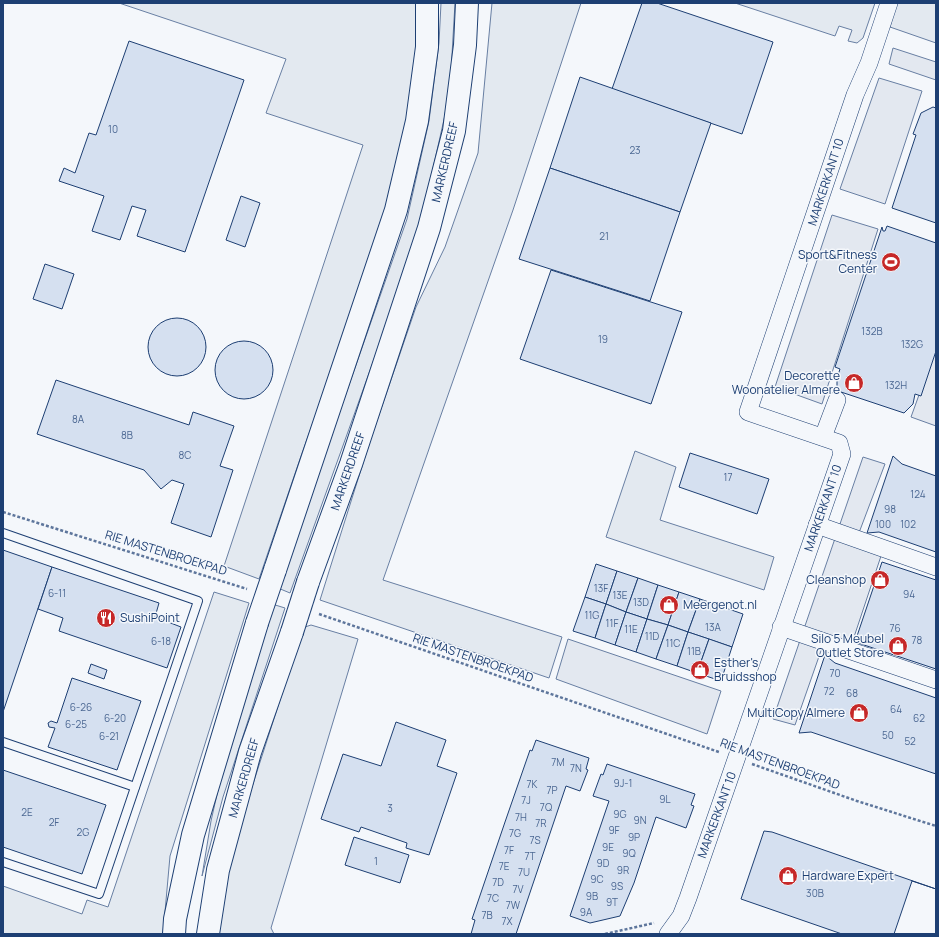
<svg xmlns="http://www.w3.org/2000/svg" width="939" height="937" viewBox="0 0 939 937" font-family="Manrope,sans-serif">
  <rect width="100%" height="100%" fill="#f4f7fb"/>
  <!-- green -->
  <g fill="#e3e9f0" stroke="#687fa3">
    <polygon points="119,3 417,3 418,43 403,154 357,299 300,459 259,579 224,566 363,145 266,113 286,59"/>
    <polygon points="441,3 455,3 451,72 445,115 422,217 400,287 290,593 278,588 407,219 429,121 439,43"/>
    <polygon points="492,3 581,3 513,210 383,580 562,637 549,678 320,600 370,441 416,307 445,247 478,153"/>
    <polygon points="735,3 875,3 863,38 857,43 848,41 852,30 839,26 835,36"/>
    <polygon points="896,3 936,3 936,43 890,27"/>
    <polygon points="635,451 676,467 660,520 774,557 764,590 606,537"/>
    <polygon points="214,592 249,603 170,856 163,934 3,934 3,886 82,914 87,900 108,907"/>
    <polygon points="272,604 285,608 223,797 202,876 211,821 225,759"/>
    <polygon points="311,625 358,639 271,928 274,934 218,934 224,874 299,641 305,627"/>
  </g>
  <!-- parking -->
  <g fill="#e3e8f0" stroke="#687fa3">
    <polygon points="893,48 936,62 936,80 889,64"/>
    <polygon points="879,78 922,91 885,204 840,189"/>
    <polygon points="832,215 878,229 822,404 775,387"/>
    <polygon points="936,348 936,426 911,417"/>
    <polygon points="863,457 885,464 854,546 881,556 848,655 823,645 795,725 773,719"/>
    <polygon points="568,639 721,691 707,734 556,679"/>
  </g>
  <!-- building -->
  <g fill="#d5e0f0" stroke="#1d3f73">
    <polygon points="642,3 657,3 773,42 742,134 612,89"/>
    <polygon points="129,41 244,80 185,252 137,236 146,210 132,206 120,240 92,231 104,196 59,181 64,168 75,173 89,133 96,135"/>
    <polygon points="580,77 711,123 680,212 550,168"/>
    <polygon points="933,107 936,108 936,223 892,208 916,135 913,134 921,113"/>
    <polygon points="550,168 680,212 650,301 519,259"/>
    <polygon points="241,196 260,203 245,247 226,240"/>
    <polygon points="887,226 936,243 936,351 921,396 915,394 913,404 904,413 838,391 837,388 837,378 840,369 835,367 882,227 883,231 885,231"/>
    <polygon points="45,264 74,274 62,309 33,299"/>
    <polygon points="551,270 682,312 651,404 520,359"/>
    <circle cx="177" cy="347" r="29"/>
    <circle cx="244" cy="370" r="29"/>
    <polygon points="56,380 189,425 193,412 234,426 220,466 233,470 211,537 171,523 184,484 172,480 161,489 144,470 37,434"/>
    <polygon points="690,453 769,479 757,514 679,487"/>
    <polygon points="893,456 902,464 936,476 936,552 879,532 867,533"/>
    <polygon points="3,550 52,567 3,712"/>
    <polygon points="882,562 936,580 936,669 855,642"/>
    <polygon points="596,564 617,571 606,604 585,597"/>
    <polygon points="52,567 159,603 155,617 181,627 167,668 59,631 63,618 38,609"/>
    <polygon points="617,571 638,578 626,612 606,604"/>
    <polygon points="638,578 658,585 647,619 626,612"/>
    <polygon points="658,585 679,592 668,625 647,619"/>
    <polygon points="679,592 700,599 688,632 668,625"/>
    <polygon points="585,597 606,604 595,638 573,631"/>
    <polygon points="700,599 743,614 732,647 688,632"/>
    <polygon points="606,604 626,612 615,645 595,638"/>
    <polygon points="626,612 647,619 636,652 615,645"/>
    <polygon points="647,619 668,625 656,659 636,652"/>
    <polygon points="668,625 688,632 677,666 656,659"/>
    <polygon points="688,632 709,639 697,673 677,666"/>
    <polygon points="709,639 732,647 721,681 697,673"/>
    <polygon points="825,655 835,663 936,698 936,774 811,732 799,733"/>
    <polygon points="91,664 107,670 104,679 88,673"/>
    <polygon points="72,678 141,701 117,770 48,747 55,728 49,727 48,723 51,721 57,723"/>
    <polygon points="396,722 446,740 437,766 457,773 429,855 406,848 407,843 361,827 359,832 321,819 343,754 381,766"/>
    <polygon points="536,740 589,758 586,769 588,770 580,791 566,786 516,934 471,934 475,920 472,919 505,822 530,750 532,751"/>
    <polygon points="607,764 695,794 691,805 694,806 686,828 656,817 634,883 620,916 590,923 570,916 609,801 593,796 601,774 603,775"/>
    <polygon points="3,770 106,805 82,874 3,847"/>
    <polygon points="764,831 772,832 936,889 912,881 894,934 842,934 741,899"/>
    <polygon points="354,837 409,855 400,883 345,865"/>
  </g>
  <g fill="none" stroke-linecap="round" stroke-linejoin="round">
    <defs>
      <g id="service">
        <polyline points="3,533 198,601 99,894 3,862"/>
        <polyline points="3,742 135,787"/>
      </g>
      <g id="minor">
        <polyline points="823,437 837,400"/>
        <polyline points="817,525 936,567"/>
        <polyline points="781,627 936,680"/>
        <polyline points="668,934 681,916 688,898 842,454 839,443 748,412 855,95 869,63 889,3"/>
      </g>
      <g id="secondary">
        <polyline points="275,570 396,210 417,121 427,47 427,3"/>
        <polyline points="308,582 351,464 429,228 454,131 465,45 467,3"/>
        <polyline points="174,934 175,919 193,835 257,623"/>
        <polyline points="208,934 218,870 250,752 292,632"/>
      </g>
    </defs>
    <!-- service casing -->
    <use href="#service" stroke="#1d3f73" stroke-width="10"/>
    <!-- minor casing -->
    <use href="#minor" stroke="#1d3f73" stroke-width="18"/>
    <!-- secondary casing -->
    <use href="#secondary" stroke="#1d3f73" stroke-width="24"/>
    <!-- path -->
    <g stroke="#5e769c" stroke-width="2.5" stroke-dasharray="3 2" stroke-linecap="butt">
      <polyline points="3,512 247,589"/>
      <polyline points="319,614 719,752"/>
      <polyline points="752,764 857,801 936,826"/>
      <polyline points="605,934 654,923"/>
    </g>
    <!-- service -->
    <use href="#service" stroke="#f4f7fb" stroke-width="8"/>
    <!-- minor -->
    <use href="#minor" stroke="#f4f7fb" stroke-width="17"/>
    <!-- secondary -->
    <use href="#secondary" stroke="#f4f7fb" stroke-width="22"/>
    <defs>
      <g id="secondary-bridge">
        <polyline points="257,623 275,570"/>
        <polyline points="292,632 308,582"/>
      </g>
    </defs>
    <!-- secondary-bridge casing -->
    <use href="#secondary-bridge" stroke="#1d3f73" stroke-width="24" stroke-linecap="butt"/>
    <!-- secondary-bridge -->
    <use href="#secondary-bridge" stroke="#f4f7fb" stroke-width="22"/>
  </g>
  <!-- icons -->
  <defs>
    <symbol id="stadium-disc" viewBox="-11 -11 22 22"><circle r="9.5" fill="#c62828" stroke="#f4f7fb"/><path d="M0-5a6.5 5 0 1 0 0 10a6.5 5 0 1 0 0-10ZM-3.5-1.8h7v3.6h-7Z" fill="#fff"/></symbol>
    <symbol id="shop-disc" viewBox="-11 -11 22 22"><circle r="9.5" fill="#c62828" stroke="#f4f7fb"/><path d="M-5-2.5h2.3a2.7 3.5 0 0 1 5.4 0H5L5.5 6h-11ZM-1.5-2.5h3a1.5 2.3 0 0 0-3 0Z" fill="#fff"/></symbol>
    <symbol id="restaurant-disc" viewBox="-11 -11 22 22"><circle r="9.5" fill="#c62828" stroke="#f4f7fb"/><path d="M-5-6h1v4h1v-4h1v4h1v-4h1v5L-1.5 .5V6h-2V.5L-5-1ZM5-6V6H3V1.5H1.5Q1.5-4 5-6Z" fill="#fff"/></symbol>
  </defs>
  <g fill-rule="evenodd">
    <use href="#stadium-disc" x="880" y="251" width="22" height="22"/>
    <use href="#shop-disc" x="843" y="372" width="22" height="22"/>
    <use href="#shop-disc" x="869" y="569" width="22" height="22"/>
    <use href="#shop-disc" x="658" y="594" width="22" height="22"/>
    <use href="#restaurant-disc" x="95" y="607" width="22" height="22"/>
    <use href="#shop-disc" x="887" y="635" width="22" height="22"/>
    <use href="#shop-disc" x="689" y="659" width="22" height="22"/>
    <use href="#shop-disc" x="848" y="702" width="22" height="22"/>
    <use href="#shop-disc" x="777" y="865" width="22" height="22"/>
  </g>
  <g text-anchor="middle" stroke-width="3" stroke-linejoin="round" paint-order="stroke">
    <!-- number labels -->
    <g font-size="10" fill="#4b6792">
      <text x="113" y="133">10</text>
      <text x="635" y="154">23</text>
      <text x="604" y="240">21</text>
      <text x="872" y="335">132B</text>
      <text x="603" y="343">19</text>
      <text x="912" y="348">132G</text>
      <text x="896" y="389">132H</text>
      <text x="78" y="423">8A</text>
      <text x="127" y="439">8B</text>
      <text x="185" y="459">8C</text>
      <text x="728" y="481">17</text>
      <text x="918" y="498">124</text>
      <text x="890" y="513">98</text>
      <text x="883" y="528">100</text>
      <text x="908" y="528">102</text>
      <text x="601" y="592">13F</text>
      <text x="57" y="597">6-11</text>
      <text x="909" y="598">94</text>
      <text x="620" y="599">13E</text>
      <text x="641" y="606">13D</text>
      <text x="592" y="619">11G</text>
      <text x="612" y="627">11F</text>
      <text x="713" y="631">13A</text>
      <text x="895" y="632">76</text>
      <text x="631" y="633">11E</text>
      <text x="652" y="640">11D</text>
      <text x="917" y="644">78</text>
      <text x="161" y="645">6-18</text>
      <text x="673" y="647">11C</text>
      <text x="694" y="655">11B</text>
      <text x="835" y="677">70</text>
      <text x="829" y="695">72</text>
      <text x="852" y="697">68</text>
      <text x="81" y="711">6-26</text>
      <text x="896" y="713">64</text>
      <text x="115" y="722">6-20</text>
      <text x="919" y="722">62</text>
      <text x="76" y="728">6-25</text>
      <text x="888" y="739">50</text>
      <text x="109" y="740">6-21</text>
      <text x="910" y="745">52</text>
      <text x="558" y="766">7M</text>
      <text x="576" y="772">7N</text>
      <text x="623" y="787">9J-1</text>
      <text x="532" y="788">7K</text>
      <text x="552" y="794">7P</text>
      <text x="665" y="803">9L</text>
      <text x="526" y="804">7J</text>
      <text x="546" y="811">7Q</text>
      <text x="390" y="812">3</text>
      <text x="27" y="816">2E</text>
      <text x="620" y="818">9G</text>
      <text x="521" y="821">7H</text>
      <text x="640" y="824">9N</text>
      <text x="54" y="826">2F</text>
      <text x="541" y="827">7R</text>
      <text x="614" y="834">9F</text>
      <text x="83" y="836">2G</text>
      <text x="515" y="837">7G</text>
      <text x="634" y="841">9P</text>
      <text x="535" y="844">7S</text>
      <text x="608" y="851">9E</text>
      <text x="509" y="854">7F</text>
      <text x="629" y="857">9Q</text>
      <text x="530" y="860">7T</text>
      <text x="376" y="865">1</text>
      <text x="603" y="867">9D</text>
      <text x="504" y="870">7E</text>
      <text x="623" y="874">9R</text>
      <text x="524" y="876">7U</text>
      <text x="597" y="883">9C</text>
      <text x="498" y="886">7D</text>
      <text x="617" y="890">9S</text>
      <text x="518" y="893">7V</text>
      <text x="815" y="897">30B</text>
      <text x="592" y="900">9B</text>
      <text x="493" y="902">7C</text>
      <text x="612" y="906">9T</text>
      <text x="513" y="909">7W</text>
      <text x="586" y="916">9A</text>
      <text x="487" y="919">7B</text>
      <text x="507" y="925">7X</text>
    </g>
    <!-- street labels -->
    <g font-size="12" fill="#1d3f73" stroke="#f4f7fb">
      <text transform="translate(445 162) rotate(-77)" y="4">MARKERDREEF</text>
      <text transform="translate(826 182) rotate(-72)" y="4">MARKERKANT 10</text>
      <text transform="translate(348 471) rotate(-71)" y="4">MARKERDREEF</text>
      <text transform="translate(823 508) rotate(-71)" y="4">MARKERKANT 10</text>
      <text transform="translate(166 553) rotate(17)" y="4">RIE MASTENBROEKPAD</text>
      <text transform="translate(473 658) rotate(19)" y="4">RIE MASTENBROEKPAD</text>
      <text transform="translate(780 764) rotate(20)" y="4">RIE MASTENBROEKPAD</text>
      <text transform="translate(244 778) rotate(-74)" y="4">MARKERDREEF</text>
      <text transform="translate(717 815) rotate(-70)" y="4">MARKERKANT 10</text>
    </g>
    <!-- poi labels -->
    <g font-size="12" fill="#1d3f73" stroke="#f4f7fb" text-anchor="end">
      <text x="877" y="259">Sport&amp;Fitness<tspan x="877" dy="14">Center</tspan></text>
      <text x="840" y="380">Decorette<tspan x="840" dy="14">Woonatelier Almere</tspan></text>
      <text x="866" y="584">Cleanshop</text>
      <text x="683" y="609" text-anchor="start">Meergenot.nl</text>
      <text x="120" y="622" text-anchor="start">SushiPoint</text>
      <text x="884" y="643">Silo 5 Meubel<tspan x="884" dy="14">Outlet Store</tspan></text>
      <text x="714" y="667" text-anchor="start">Esther's<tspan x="714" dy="14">Bruidsshop</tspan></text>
      <text x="845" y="717">MultiCopy Almere</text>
      <text x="802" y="880" text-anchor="start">Hardware Expert</text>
    </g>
  </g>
  <!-- border -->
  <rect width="939" height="937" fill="none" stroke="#1d3f73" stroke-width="8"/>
</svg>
